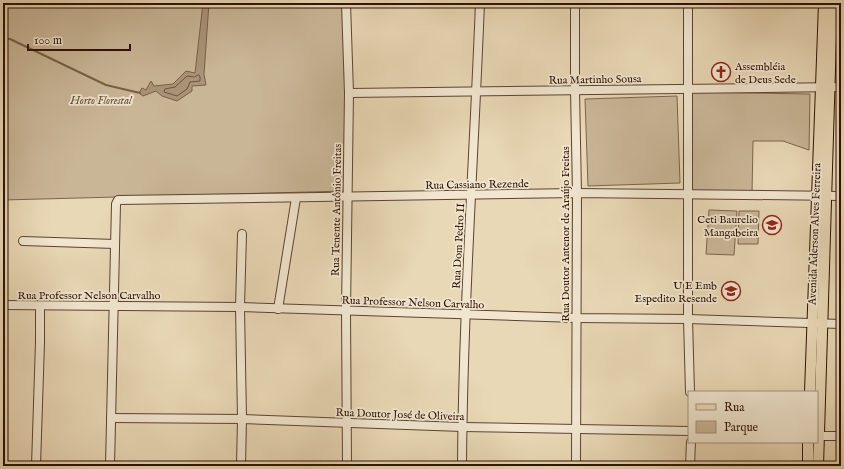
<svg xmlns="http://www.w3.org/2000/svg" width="844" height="469" viewBox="0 0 844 469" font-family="'IM FELL English',serif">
  <rect width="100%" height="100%" fill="#e9d8b6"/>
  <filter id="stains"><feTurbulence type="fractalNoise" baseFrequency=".005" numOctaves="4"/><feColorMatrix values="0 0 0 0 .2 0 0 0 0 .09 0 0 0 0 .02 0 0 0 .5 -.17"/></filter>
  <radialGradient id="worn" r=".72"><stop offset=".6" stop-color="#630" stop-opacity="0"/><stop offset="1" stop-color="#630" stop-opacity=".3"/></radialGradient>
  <!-- green -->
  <g fill="#c9b697" stroke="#7b644c">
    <polygon points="3,3 346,3 346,191 3,200"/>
    <polygon points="688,92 810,94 809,150 783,141 753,141 752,193 687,192"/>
    <polygon points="677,96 680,183 588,186 585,99"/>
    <polygon points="709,210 737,211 734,255 706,254"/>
    <polygon points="739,211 759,211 758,244 738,244"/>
  </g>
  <!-- water -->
  <polygon fill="#a99478" stroke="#776048" points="203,3 209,3 204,74 206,85 192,86 192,91 177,101 162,96 156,91 143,96 139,93 142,88 146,90 151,81 154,86 173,84 186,71 195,73"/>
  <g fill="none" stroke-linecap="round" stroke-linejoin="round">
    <!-- shore -->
    <polygon stroke="#6b523c" stroke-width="1" points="199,75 200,77 200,81 190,82 187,89 177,96 164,92 165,89 175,87 187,76 194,77"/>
    <!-- stream -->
    <polyline stroke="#776048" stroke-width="2" points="3,39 10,39 106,85 140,93"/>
    <defs>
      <g id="minor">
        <polyline points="346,3 349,93 346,311 347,466"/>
        <polyline points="575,3 575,90 577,193 576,466"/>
        <polyline points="688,3 688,319 690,392"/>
        <polyline points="349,93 841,87"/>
        <polyline points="23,241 115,244"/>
        <polyline points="3,305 240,307 576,318 688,319 841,324"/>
        <polyline points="278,309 296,198"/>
        <polyline points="111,418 242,419 462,427 689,431"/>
        <polyline points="817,436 841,436"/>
        <polyline points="36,466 40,342 40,306"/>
        <polyline points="110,466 116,204 118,200 577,193 841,196"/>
        <polyline points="241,466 242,419 240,307 242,234"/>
        <path d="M462 466C463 312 474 157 480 3"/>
        <polyline points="690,466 691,442"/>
      </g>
      <g id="major">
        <polyline points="810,392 824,3"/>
        <polyline points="808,466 808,442"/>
        <polyline points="818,466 832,3"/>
      </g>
    </defs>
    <!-- minor casing -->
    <use href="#minor" stroke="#5c432e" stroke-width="10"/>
    <!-- major casing -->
    <use href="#major" stroke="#2d1100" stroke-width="12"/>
    <!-- minor -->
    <use href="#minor" stroke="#f1e6d0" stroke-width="8"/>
    <!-- major -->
    <use href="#major" stroke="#e9d8b6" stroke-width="10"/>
  </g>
  <!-- icons -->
  <defs>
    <symbol id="church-ring" viewBox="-11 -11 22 22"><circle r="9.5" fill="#f1e6d0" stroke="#8f2418" stroke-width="1.5"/><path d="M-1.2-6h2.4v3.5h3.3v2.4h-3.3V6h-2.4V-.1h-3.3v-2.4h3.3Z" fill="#8f2418"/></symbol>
    <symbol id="school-ring" viewBox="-11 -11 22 22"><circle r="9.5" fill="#f1e6d0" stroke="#8f2418" stroke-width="1.5"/><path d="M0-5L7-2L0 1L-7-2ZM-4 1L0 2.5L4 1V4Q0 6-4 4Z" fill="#8f2418"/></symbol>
  </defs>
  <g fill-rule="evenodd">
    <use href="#church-ring" x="710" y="61" width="22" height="22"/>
    <use href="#school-ring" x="761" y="214" width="22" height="22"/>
    <use href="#school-ring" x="720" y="280" width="22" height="22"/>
  </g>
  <g text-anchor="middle" stroke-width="3.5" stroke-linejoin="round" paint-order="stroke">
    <!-- poi labels -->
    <g font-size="11" fill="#2d1100" stroke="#f1e6d0" text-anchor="end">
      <text x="735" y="70" text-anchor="start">Assembléia<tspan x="735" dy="13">de Deus Sede</tspan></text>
      <text x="758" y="223">Ceti Baurelio<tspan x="758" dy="13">Mangabeira</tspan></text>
      <text x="717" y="289">U E Emb<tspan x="717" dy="13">Espedito Resende</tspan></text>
    </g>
    <!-- street labels -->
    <g font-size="11" fill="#2d1100" stroke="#f1e6d0">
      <text transform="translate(595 79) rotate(-1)" y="4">Rua Martinho Sousa</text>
      <text transform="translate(477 184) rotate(-1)" y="4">Rua Cassiano Rezende</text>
      <text transform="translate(336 210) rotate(-89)" y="4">Rua Tenente Antônio Freitas</text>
      <text transform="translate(565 234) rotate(-90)" y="4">Rua Doutor Antenor de Araújo Freitas</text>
      <text transform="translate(814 234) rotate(-88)" y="4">Avenida Aderson Alves Ferreira</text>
      <text transform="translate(458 246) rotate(-87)" y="4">Rua Dom Pedro II</text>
      <text x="89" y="299">Rua Professor Nelson Carvalho</text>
      <text transform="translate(413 302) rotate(2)" y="4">Rua Professor Nelson Carvalho</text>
      <text transform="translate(400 414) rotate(2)" y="4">Rua Doutor José de Oliveira</text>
    </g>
    <!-- park labels -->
    <g font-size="11" font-style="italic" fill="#644b35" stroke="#f1e6d0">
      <text x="101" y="104">Horto Florestal</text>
    </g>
  </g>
  <!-- margin -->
  <rect width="844" height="469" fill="none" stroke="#e9d8b6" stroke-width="16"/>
  <rect x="4" y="4" width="836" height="461" fill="none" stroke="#2d1100" stroke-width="2"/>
  <rect x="8" y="8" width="828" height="453" fill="none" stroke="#2d1100"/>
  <!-- legend -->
  <rect x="688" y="391" width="130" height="52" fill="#f1e6d0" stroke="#a3917d"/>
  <rect x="696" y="404" width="20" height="6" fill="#e9d8b6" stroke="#a3917d"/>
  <text x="724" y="411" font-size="12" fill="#2d1100">Rua</text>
  <rect x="696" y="421" width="20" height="12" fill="#c9b697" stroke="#a3917d"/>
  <text x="724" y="431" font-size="12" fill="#2d1100">Parque</text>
  <!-- scale -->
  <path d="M28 44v6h102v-6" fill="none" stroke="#2d1100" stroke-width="2"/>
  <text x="34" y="44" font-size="12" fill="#2d1100" stroke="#f1e6d0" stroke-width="3" paint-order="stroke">100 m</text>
  <rect width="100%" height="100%" filter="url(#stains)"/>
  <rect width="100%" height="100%" fill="url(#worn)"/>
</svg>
